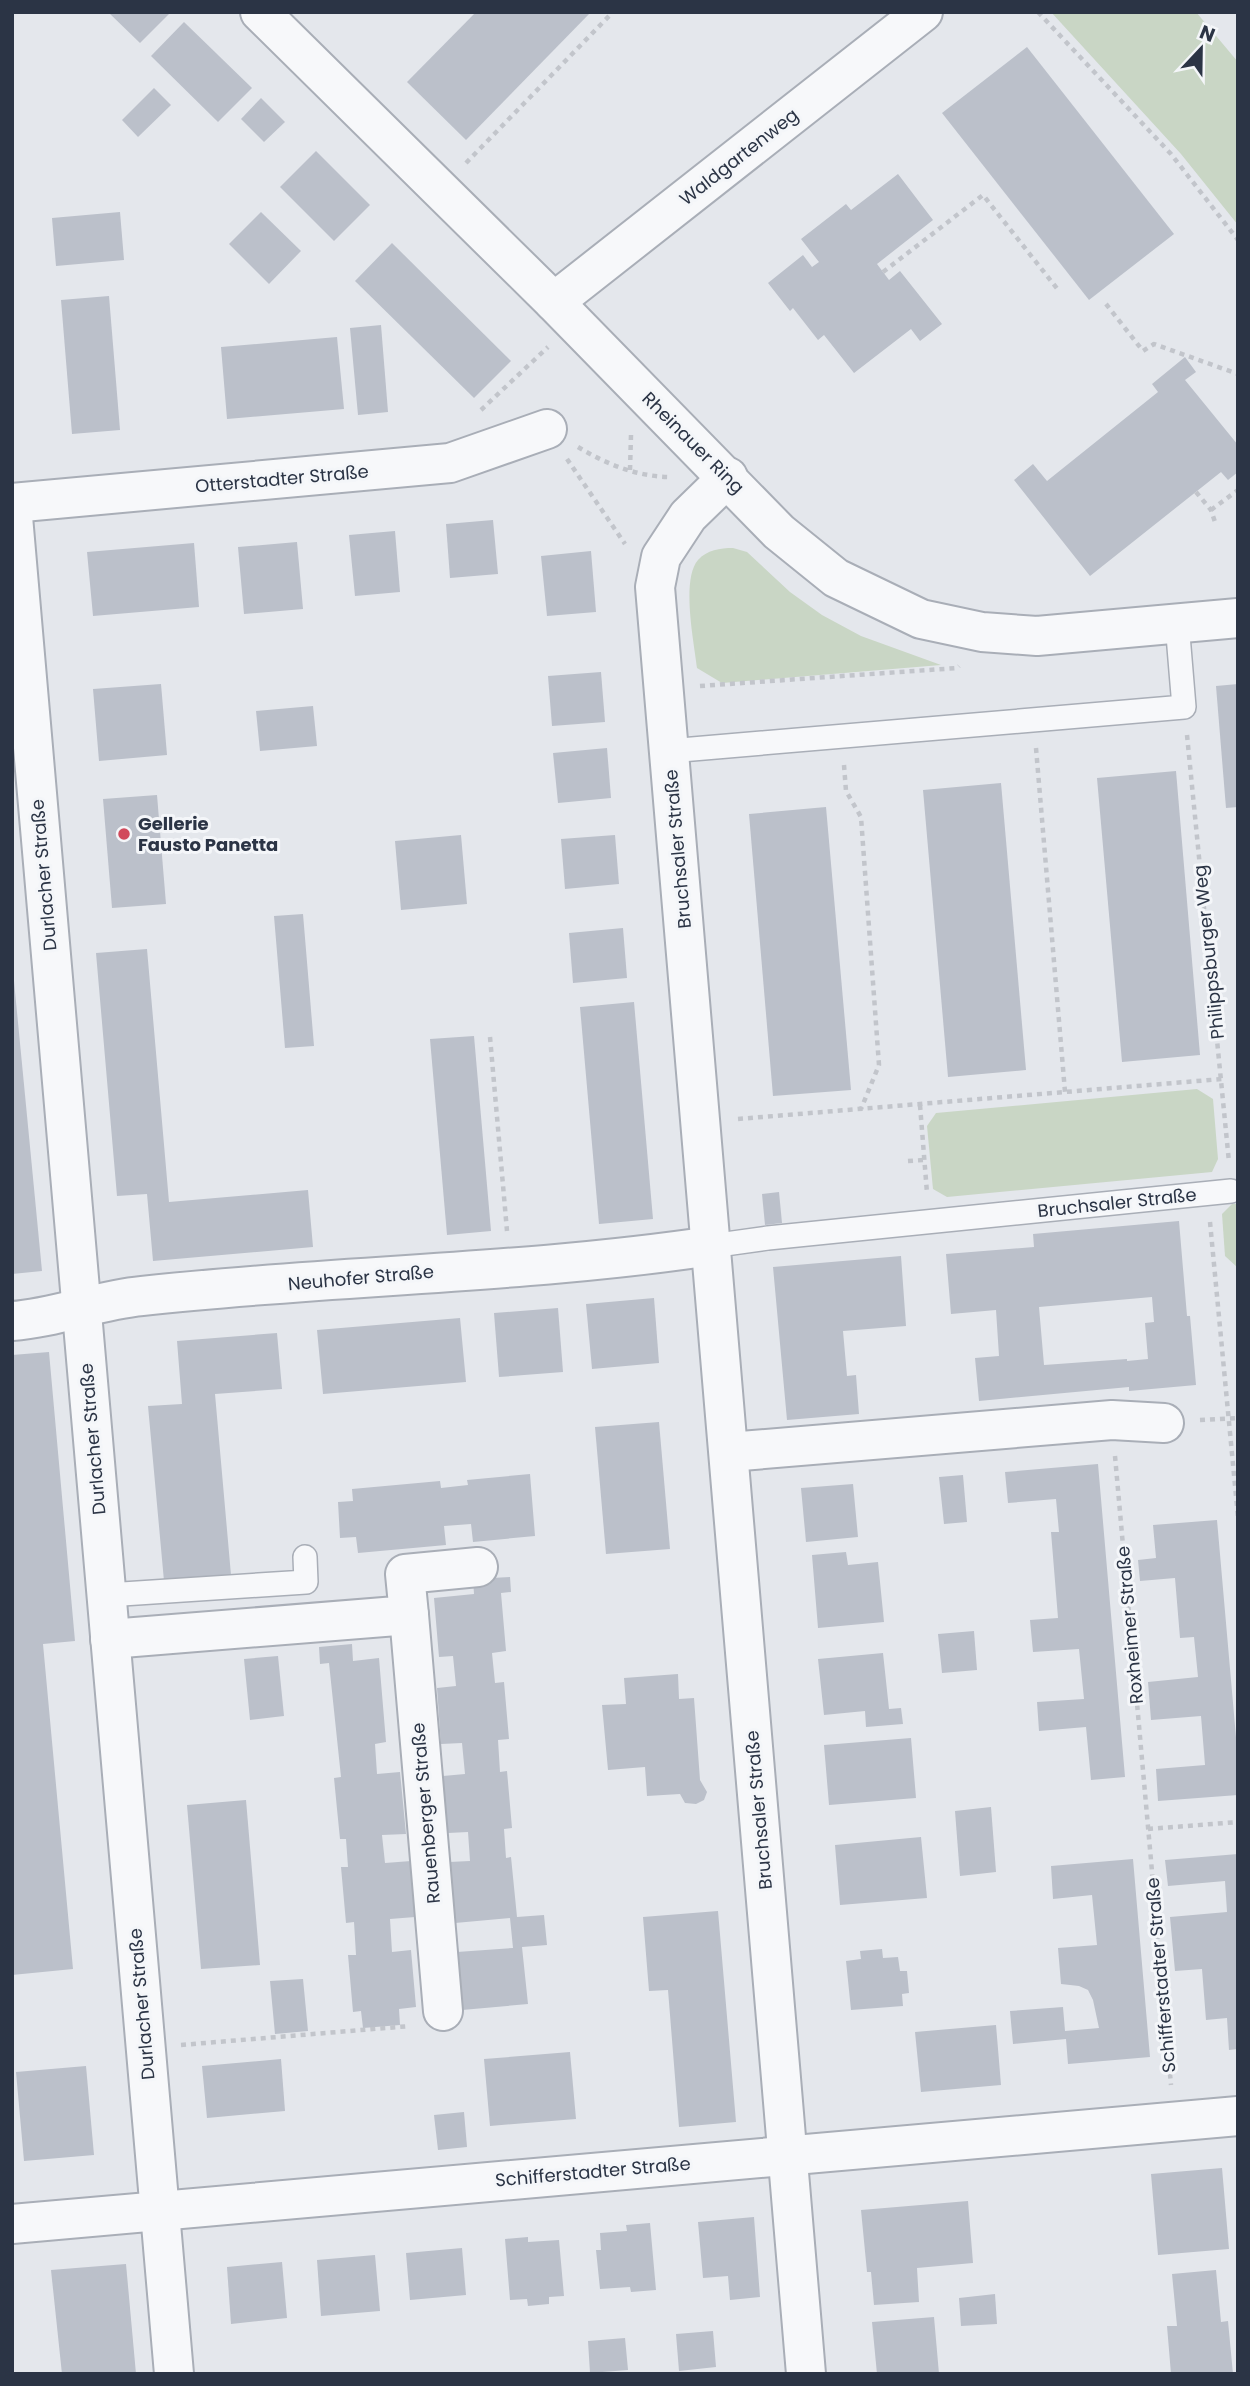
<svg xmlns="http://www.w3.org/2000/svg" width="1250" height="2386" viewBox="0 0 1250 2386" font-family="Poppins,sans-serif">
  <rect width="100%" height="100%" fill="#e4e7ec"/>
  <!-- green -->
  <g fill="#c9d6c5">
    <polygon points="1051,12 1196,12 1238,62 1238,225 1181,154"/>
    <path d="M733 548 747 552 790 592 822 615 861 636 941 665 722 683 697 668C694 642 681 580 698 560 707 550 720 548 733 548Z"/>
    <polygon points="1197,1089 1213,1099 1218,1159 1212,1172 947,1197 933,1189 927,1126 936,1113"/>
    <polygon points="1232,1204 1238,1204 1238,1268 1225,1256 1222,1214"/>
  </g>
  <!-- building -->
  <g fill="#bbc0ca" fill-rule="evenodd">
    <polygon points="108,12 171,12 140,43"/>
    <polygon points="476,12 591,12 466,140 407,82"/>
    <polygon points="184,22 252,88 218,122 151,56"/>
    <polygon points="1027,47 1174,234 1089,300 942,113"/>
    <polygon points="154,88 171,105 138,137 122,120"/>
    <polygon points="261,98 285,122 264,142 241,119"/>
    <polygon points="316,151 370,205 334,241 280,187"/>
    <polygon points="898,174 933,220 877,264 889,280 900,271 942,324 920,341 911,329 854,373 824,335 818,340 793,308 790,311 768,283 803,255 812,267 819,262 801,239 846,204 851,210"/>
    <polygon points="120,212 124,260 56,266 52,218"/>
    <polygon points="261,212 301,251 269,284 229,244"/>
    <polygon points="392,243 511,361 474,398 355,281"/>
    <polygon points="109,296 120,430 72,434 61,300"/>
    <polygon points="381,325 388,412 358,415 350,328"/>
    <polygon points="337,337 344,409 227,419 221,347"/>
    <polygon points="1185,357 1196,372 1185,380 1238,445 1238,472 1228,480 1221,472 1090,576 1014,480 1033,464 1047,481 1158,392 1152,384"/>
    <polygon points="493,520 498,574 450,578 446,524"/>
    <polygon points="395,531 400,592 355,596 349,535"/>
    <polygon points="297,542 303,609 244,614 238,547"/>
    <polygon points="194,543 199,607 93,616 87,552"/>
    <polygon points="591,551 596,612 547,616 541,556"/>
    <polygon points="601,672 605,722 552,726 548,676"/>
    <polygon points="161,684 167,755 99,761 93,689"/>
    <polygon points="1238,684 1238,807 1226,808 1216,686"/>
    <polygon points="313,706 317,746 260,751 256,711"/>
    <polygon points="607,748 611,798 558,803 553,753"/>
    <polygon points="1176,771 1200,1055 1122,1062 1097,778"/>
    <polygon points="1001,783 1026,1070 948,1077 923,790"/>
    <polygon points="157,795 166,904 112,908 103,799"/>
    <polygon points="826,807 851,1090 773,1096 749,814"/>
    <polygon points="461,835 467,904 401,910 395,841"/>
    <polygon points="615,835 619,884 565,889 561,839"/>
    <polygon points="303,914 314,1046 285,1048 274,916"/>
    <polygon points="623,928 627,978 573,983 569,933"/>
    <polygon points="147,949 169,1202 308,1190 313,1247 153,1261 147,1194 117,1196 96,953"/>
    <polygon points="12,981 14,981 42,1271 12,1274"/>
    <polygon points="634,1002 653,1219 599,1224 580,1007"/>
    <polygon points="474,1036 491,1231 447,1235 430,1039"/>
    <polygon points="779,1192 782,1223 765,1225 762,1194"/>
    <path d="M1179 1221 1187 1316H1190L1196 1385 1129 1391V1387L979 1401 975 1358 999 1356 996 1310 951 1314 946 1254 1034 1247 1033 1234ZM1152 1297 1154 1322 1145 1323 1148 1359 1127 1361V1359L1044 1365 1039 1307Z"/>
    <polygon points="901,1256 906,1326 843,1331 847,1376 856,1375 859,1414 787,1420 773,1267"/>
    <polygon points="654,1298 659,1363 592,1369 586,1304"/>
    <polygon points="558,1308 563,1372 499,1377 494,1313"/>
    <polygon points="460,1318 466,1382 323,1394 317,1330"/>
    <polygon points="277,1333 282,1389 215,1394 231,1575 164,1581 148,1406 182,1404 177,1341"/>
    <polygon points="49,1352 75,1641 43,1644 73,1969 12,1975 12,1355"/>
    <polygon points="659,1422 670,1549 606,1554 595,1427"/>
    <polygon points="1098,1464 1125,1777 1091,1780 1086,1727 1039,1731 1037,1702 1084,1699 1079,1649 1033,1652 1030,1620 1058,1618 1051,1532 1059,1532 1056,1499 1008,1503 1005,1472"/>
    <polygon points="530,1474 535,1536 473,1542 471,1524 444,1526 446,1545 358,1553 356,1537 340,1538 338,1502 353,1501 352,1489 440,1481 441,1488 468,1485 467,1480"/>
    <polygon points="963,1475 967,1522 944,1524 939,1477"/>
    <polygon points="853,1484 858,1537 806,1542 801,1488"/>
    <polygon points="1217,1520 1238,1760 1238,1795 1158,1801 1156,1769 1205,1765 1201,1716 1151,1720 1148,1682 1198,1677 1194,1637 1180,1638 1175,1578 1140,1581 1138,1560 1156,1558 1153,1525"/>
    <polygon points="846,1552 848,1565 878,1562 884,1622 818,1628 812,1555"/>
    <polygon points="510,1577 511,1592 501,1593 506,1651 492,1653 495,1683 504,1682 509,1739 498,1740 500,1772 507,1771 512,1828 504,1829 506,1858 511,1857 517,1917 544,1915 547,1945 522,1947 528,2004 462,2010 457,1952 513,1948 510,1918 455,1923 449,1862 470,1861 468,1832 448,1833 443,1776 465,1774 462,1743 441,1744 437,1688 456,1686 453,1656 439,1657 434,1598 474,1594 473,1579"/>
    <polygon points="974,1631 977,1670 942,1673 938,1634"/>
    <polygon points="352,1644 353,1661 379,1658 386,1742 375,1744 377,1774 400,1772 406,1834 382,1835 385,1863 411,1861 415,1917 390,1919 392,1952 411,1950 416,2007 399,2009 400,2025 363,2028 361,2011 353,2012 348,1955 356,1955 354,1922 346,1923 341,1867 348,1867 346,1839 340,1839 337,1809 334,1778 341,1777 329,1663 320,1664 319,1647"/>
    <polygon points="883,1653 889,1709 901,1708 903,1724 866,1727 865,1711 824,1715 818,1659"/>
    <polygon points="278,1656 284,1716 250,1720 244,1659"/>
    <polygon points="678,1674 679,1699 694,1698 700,1780 707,1792 704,1800 696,1804 685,1803 680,1794 647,1796 645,1767 608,1770 602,1705 626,1704 624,1678"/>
    <polygon points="911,1738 916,1798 829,1805 824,1745"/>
    <polygon points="246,1800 260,1965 201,1969 187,1805"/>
    <polygon points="991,1807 996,1872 960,1876 955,1811"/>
    <polygon points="921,1837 927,1898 840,1905 835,1845"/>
    <polygon points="1238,1854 1238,2049 1229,2050 1227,2018 1206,2020 1202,1969 1175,1971 1170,1917 1227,1912 1225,1881 1168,1886 1165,1860"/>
    <polygon points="1133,1859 1150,2057 1068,2064 1066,2039 1013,2044 1010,2011 1063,2007 1065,2031 1099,2028 1093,2000 1088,1990 1079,1986 1061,1984 1058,1948 1097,1945 1092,1895 1053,1899 1051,1866"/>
    <polygon points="718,1911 736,2122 679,2127 668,1990 649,1991 643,1917"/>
    <polygon points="882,1949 883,1958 898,1957 900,1971 907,1971 909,1993 902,1994 903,2006 851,2010 846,1961 861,1959 860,1951"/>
    <polygon points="303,1979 308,2031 275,2034 270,1981"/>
    <polygon points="996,2025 1001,2085 921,2092 915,2032"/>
    <polygon points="570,2052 576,2119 490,2126 484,2059"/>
    <polygon points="281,2059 285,2111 207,2118 202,2066"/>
    <polygon points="86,2066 94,2155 24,2161 16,2072"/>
    <polygon points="464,2112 467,2147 438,2150 434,2115"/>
    <polygon points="1222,2168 1229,2249 1158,2255 1151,2174"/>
    <polygon points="968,2201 973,2263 917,2268 919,2302 874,2305 871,2272 867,2272 861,2210"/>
    <polygon points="754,2217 760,2297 730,2300 728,2276 703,2278 698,2222"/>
    <polygon points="650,2223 656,2290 631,2292 630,2287 600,2289 596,2250 601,2250 600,2233 627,2231 626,2225"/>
    <polygon points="528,2237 528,2242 559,2240 564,2296 549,2297 549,2304 528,2306 527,2299 510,2300 505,2239"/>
    <polygon points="462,2248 466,2295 410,2300 406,2253"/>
    <polygon points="375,2255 380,2311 321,2316 317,2260"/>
    <polygon points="282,2262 287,2318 231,2324 227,2267"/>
    <polygon points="126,2264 136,2374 62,2374 51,2270"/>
    <polygon points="1216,2270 1221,2322 1228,2321 1233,2374 1171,2374 1167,2326 1177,2326 1172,2274"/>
    <polygon points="995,2294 997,2324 961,2326 959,2298"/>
    <polygon points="934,2317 939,2374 877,2374 872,2322"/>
    <polygon points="713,2331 716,2367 679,2371 676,2334"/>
    <polygon points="625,2338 628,2370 590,2373 588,2341"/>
  </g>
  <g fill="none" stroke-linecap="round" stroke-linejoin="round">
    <defs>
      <g id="lane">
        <polyline points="669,751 1184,707 1177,623"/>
        <polyline points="711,1246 768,1238 1231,1191"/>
        <polyline points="107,1595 306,1582 305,1557"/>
      </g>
      <g id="street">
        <polyline points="260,12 554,302 779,532 836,578 921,619 982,632 1037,636 1238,618"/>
        <polyline points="554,302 923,12"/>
        <polyline points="728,477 688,516 661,557 655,587 806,2374"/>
        <polyline points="12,503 450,463 547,429"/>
        <polyline points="12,505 174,2374"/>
        <path d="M12 1321C56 1318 98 1300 142 1296 331 1275 523 1274 711 1246"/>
        <polyline points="729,1452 1112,1420 1164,1423"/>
        <polyline points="409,1615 443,2011"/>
        <polyline points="110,1639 409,1615 405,1574 478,1567"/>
        <polyline points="12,2224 1238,2116"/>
      </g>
    </defs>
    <!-- lane casing -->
    <use href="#lane" stroke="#a9aeb7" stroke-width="26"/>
    <!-- street casing -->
    <use href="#street" stroke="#a9aeb7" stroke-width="42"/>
    <!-- path -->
    <g stroke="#c2c5cb" stroke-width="4.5" stroke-dasharray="5 5" stroke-linecap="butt">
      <polyline points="1038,12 1171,154 1238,240"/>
      <polyline points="466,163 613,12"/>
      <polyline points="883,272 983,195 1059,291"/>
      <polyline points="1106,304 1143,351 1154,344 1238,374"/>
      <polyline points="481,410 548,347"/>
      <path d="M578 447C606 464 638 477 671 477"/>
      <polyline points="567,459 625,544"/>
      <polyline points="630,470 631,435"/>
      <polyline points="1196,492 1211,510 1216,525"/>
      <polyline points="1211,510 1238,490"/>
      <polyline points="700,686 957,668 959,666"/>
      <polyline points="1187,735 1229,1162"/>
      <polyline points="1036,748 1065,1092"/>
      <polyline points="844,765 846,791 861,817 879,1065 861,1109"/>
      <polyline points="490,1037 507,1231"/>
      <polyline points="920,1105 927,1193"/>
      <polyline points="738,1119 1222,1079"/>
      <polyline points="908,1161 924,1160"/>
      <polyline points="1210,1222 1238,1517"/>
      <polyline points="1200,1420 1238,1418"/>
      <polyline points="1115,1456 1171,2085"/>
      <polyline points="1148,1829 1238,1822"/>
      <polyline points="181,2045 410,2026"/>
    </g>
    <!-- lane -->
    <use href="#lane" stroke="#f7f8fa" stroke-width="23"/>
    <!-- street -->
    <use href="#street" stroke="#f7f8fa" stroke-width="38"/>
  </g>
  <!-- markers -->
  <circle fill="#d1495b" stroke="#f4f6f9" stroke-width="2.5" cx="124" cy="834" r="7"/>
  <g text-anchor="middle" stroke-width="6" stroke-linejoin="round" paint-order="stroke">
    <!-- street labels -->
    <g font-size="18" fill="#2b3445" stroke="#f4f6f9">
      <text transform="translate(739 157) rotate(-38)" y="6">Waldgartenweg</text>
      <text transform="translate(693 443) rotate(45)" y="6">Rheinauer Ring</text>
      <text transform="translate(282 479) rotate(-5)" y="6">Otterstadter Straße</text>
      <text transform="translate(678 849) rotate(-95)" y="6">Bruchsaler Straße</text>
      <text transform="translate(44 875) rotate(-95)" y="6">Durlacher Straße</text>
      <text transform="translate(1209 952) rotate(-96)" y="6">Philippsburger Weg</text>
      <text transform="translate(1117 1203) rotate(-6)" y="6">Bruchsaler Straße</text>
      <text transform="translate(361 1278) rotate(-5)" y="6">Neuhofer Straße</text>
      <text transform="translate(93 1439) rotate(-95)" y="6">Durlacher Straße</text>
      <text transform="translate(1130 1625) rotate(-95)" y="6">Roxheimer Straße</text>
      <text transform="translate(759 1810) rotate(-95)" y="6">Bruchsaler Straße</text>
      <text transform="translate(426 1813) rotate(-95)" y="6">Rauenberger Straße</text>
      <text transform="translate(1161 1975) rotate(-95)" y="6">Schifferstadter Straße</text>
      <text transform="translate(142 2004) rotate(-95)" y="6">Durlacher Straße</text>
      <text transform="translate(593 2172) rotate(-5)" y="6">Schifferstadter Straße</text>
    </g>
    <!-- poi labels -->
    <g font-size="18" font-weight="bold" fill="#2b3445" stroke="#f4f6f9" text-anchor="start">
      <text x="138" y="830">Gellerie<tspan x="138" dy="21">Fausto Panetta</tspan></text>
    </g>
  </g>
  <!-- border -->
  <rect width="1250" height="2386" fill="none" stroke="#2b3445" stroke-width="28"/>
  <!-- north arrow -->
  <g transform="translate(1201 49) rotate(22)" stroke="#f4f6f9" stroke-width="5" paint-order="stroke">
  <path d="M0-5L12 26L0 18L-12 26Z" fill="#2b3445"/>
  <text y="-10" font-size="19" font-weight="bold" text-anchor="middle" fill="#2b3445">N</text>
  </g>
</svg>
